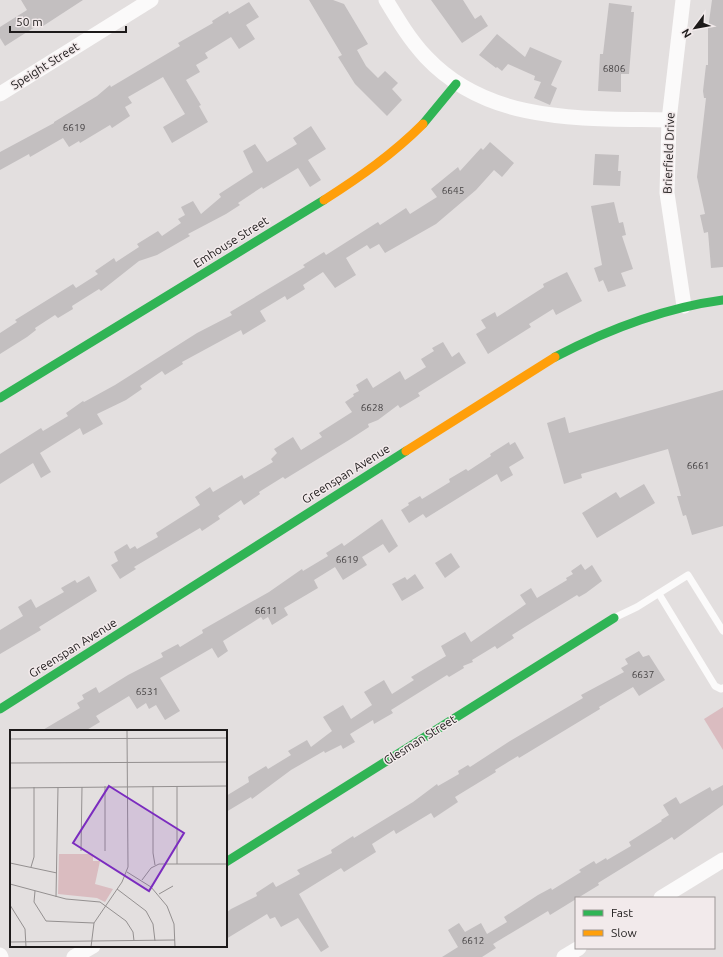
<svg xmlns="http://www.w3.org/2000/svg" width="723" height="957" viewBox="0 0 723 957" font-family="Ubuntu,sans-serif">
  <rect width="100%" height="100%" fill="#e3dfdf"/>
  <!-- green -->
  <polygon fill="#dabcc0" points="723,707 723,750 704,719"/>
  <!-- building -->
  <g fill="#c3bfc0">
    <polygon points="21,0 83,0 40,28 38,25 5,46 0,38 0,27 27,10"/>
    <polygon points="309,0 333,0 344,4 368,44 357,50 366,66 378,78 385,71 398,83 392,89 402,100 387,116 355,84 338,57 342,55"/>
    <polygon points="431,0 463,0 475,19 481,15 488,26 462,43"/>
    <polygon points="712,0 723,0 723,267 711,268 708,232 704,233 700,215 705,214 697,177 706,98 704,98 703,91 706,65 708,65 708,29"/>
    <polygon points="249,2 259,17 246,25 255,39 239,49 231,37 205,53 208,58 196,65 200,72 186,80 201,105 199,106 208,122 172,143 163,127 185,114 163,77 128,97 132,103 125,107 130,116 112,128 110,125 80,143 79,141 69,147 63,138 30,157 29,154 0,170 0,152 54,123 54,122 97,96 110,85 111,87 180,46 178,43 213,23 212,21 228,11 229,14"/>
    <polygon points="609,3 632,6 631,12 634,12 629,74 621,74 621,92 598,91 600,54 603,54"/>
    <polygon points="497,34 525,57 530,47 562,61 551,85 557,88 550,105 534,98 541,82 534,80 535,76 508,64 502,71 497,67 496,68 479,55"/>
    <polygon points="311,126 326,149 308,160 321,180 310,187 298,168 263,189 262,187 238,203 240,205 226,214 188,234 190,236 157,255 139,261 101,291 99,289 72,306 73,309 58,318 55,315 35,328 36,330 27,337 0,354 0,333 17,322 15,320 73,284 76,288 98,274 95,271 114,258 116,262 139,247 137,244 158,231 162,236 181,223 178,219 185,215 181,207 193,201 201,214 221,197 219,194 253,172 243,151 255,144 267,162 297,144 293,138"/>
    <polygon points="490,142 514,163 502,177 494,170 476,190 436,224 385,253 379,244 370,249 367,245 346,258 356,275 335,288 323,272 303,285 305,289 287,300 285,296 260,311 266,321 243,335 241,330 182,362 183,364 165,375 162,371 140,386 142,389 126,400 97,414 103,424 83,435 80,428 40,453 51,472 41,478 33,463 0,484 0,454 41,428 43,431 68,416 66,413 83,401 84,402 115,385 197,333 232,315 230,312 305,267 303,265 324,252 326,255 378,222 380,225 406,208 410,214 437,197 431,189 458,167 460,171 481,148 483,150"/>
    <polygon points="595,154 619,155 618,171 621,171 620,186 593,185"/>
    <polygon points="614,202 619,223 623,222 626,235 622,236 633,269 621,273 626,286 608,292 603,280 599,282 594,268 602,265 591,206"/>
    <polygon points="567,272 582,301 556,315 553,309 529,324 531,327 488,354 476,334 486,328 481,320 495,312 497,317 544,287 543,284"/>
    <polygon points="443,342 452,357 459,352 466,363 418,393 420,396 400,408 398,405 378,420 368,424 369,427 349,440 285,479 283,477 259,492 260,494 244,505 241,500 218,516 220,519 202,531 200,528 134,567 136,569 120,579 111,565 118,561 114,552 127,544 130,549 135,546 137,549 158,537 156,533 200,505 195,497 210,487 213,492 242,475 244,479 273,462 271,459 277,453 274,449 293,437 301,450 322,437 319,433 352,412 345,402 354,396 353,394 359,391 356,385 367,378 373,388 400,371 405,380 426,367 421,359 434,351 432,348"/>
    <polygon points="723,390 723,526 692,535 686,515 683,516 677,496 681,496 668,449 581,474 582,478 564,484 547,423 565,417 569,433"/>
    <polygon points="509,442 510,445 515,442 524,458 509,467 513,475 501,482 497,474 426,518 423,514 409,523 401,510 409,505 408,503 420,496 422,499 450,482 449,479 466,469 468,471 491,456 490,454"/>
    <polygon points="644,484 655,503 597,538 582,513 616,492 620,498"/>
    <polygon points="382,519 398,546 389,553 383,544 362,557 367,565 343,580 335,567 314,580 318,588 284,608 288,615 272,625 268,617 263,620 261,617 223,641 228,651 218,658 212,648 160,678 180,711 165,720 156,705 149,709 146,703 137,709 129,696 96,716 100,722 85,731 41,731 80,708 77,703 84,699 82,695 96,687 99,693 128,675 163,657 161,653 178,644 180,647 203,633 202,630 269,592 302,569 303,571 328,556 326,553 342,543 344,546"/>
    <polygon points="451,553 460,567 445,578 435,563"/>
    <polygon points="581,564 585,570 592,565 602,581 586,593 579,597 577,595 536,620 512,635 514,638 497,649 495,646 472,660 473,662 463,666 464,668 449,677 447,675 391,710 393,713 374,724 373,720 350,734 355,742 343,749 341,745 325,753 324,751 291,770 252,799 251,797 226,812 226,796 249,782 248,777 266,766 268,769 291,755 288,751 307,740 311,747 332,731 323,717 343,705 351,719 372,705 364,692 384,680 392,694 414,680 411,677 446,656 441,646 465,632 471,642 526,604 520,595 531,588 537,598 567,580 566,578 573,574 571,571"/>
    <polygon points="415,574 424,588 402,601 392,584 405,577 407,580"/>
    <polygon points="89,576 97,591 39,627 41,630 0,654 0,630 23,616 18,607 31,599 36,608 64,592 61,588 75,580 77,583"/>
    <polygon points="639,651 643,657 649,655 665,680 639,696 633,687 599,707 600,709 519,758 518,756 495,770 496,772 455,797 458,802 434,818 431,813 396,834 394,830 372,844 376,852 344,872 341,868 299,894 329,947 321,952 298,918 281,927 275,917 270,919 267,914 226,939 226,913 231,909 257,896 256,893 273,882 276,887 300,874 297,870 332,853 331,850 353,836 354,838 413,802 437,784 438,786 459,774 458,771 468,765 470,767 510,741 583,698 581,695 624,672 621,668 628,664 625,659"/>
    <polygon points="723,785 723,805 674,840 672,837 632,862 598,883 599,885 550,915 548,911 493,944 496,948 482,957 442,957 458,947 448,930 459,923 465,932 481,923 487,934 507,922 504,917 538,895 551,888 552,890 581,872 579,870 594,861 596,864 606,858 607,860 631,846 629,842 662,821 661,820 669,815 663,805 676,797 680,804 710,787 712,791"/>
  </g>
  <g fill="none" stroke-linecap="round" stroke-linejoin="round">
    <!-- lane -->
    <g stroke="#fbfafa" stroke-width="7">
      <polyline points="659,594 715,686 721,689 723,688"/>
      <polyline points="616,617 637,607 688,575 723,631"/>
    </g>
    <!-- street -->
    <g stroke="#fbfafa" stroke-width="15">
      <path d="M386 0C398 20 410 40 426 57 490 125 584 118 669 120"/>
      <polyline points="683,0 669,120 667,193 684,306"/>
      <polyline points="0,94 151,0"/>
      <polyline points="661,898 723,860"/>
      <polyline points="0,955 1,957"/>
      <polyline points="74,957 93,946"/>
      <polyline points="564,957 579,948"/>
    </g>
    <!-- fast -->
    <g stroke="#30b455" stroke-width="9">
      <polyline points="423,124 456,84"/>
      <path d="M555 357C609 329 663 308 723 300"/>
      <polyline points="0,398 324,200"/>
      <polyline points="0,709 406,451"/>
      <polyline points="226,862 614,618"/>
    </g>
    <!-- slow -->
    <g stroke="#ff9f0a" stroke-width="9">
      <path d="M324 200C360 177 393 154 423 124"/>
      <polyline points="406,451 555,357"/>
    </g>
  </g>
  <g text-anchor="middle" stroke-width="3" stroke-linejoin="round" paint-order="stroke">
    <!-- number labels -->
    <g font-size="10" fill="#464344">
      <text x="614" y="72">6806</text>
      <text x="74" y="131">6619</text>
      <text x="453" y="194">6645</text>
      <text x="372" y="411">6628</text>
      <text x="698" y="469">6661</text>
      <text x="347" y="563">6619</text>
      <text x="266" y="614">6611</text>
      <text x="643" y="678">6637</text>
      <text x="147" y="695">6531</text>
      <text x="473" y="944">6612</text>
    </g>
    <!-- street labels -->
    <g font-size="12" fill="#1d1a1a" stroke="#f2eaeb">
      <text transform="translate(45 66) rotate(-32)" y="4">Speight Street</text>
      <text transform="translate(669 153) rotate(-88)" y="4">Brierfield Drive</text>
      <text transform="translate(231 242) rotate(-32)" y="4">Emhouse Street</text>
      <text transform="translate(346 474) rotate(-32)" y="4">Greenspan Avenue</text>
      <text transform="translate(73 648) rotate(-32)" y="4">Greenspan Avenue</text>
      <text transform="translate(420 740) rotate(-32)" y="4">Glesman Street</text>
    </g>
  </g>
  <!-- overview -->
  <g transform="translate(10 730)">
    <rect width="217" height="217" fill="#e3dfdf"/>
    <path d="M49 124H83V131H90L85 154 103 159 95 172 87 168 48 164Z" fill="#dabcc0"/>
    <path fill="none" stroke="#949090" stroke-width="1" d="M0 9 217 8M0 33 217 32M95 56V121M143 56V123L145 135M167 56V134M0 58 217 56M0 104V58M71 121 72 57M0 133 47 143M21 137 24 127V57M117 142 141 157 157 176 164 194 165 217M132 150 141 138 149 134H217M0 154 56 169 90 172 116 191 123 202 124 211M107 159 136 181 143 194 145 211M25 161 24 172 36 191 84 193M149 164 163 156M46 167 48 57M0 175 15 199 16 217M0 212 165 210M81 217 84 193 112 152 118 137 117 0"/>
    <path fill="#7b2cbf" fill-opacity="0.15" stroke="#7b2cbf" stroke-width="2" d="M99 56 174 103 139 161 63 113Z"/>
    <rect width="217" height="217" fill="none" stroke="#1d1a1a" stroke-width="2"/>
  </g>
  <!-- legend -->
  <rect x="575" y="897" width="140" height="52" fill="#f2eaeb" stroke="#9d9797"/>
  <rect x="583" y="910" width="20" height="6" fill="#30b455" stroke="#9d9797"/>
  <text x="611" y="917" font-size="12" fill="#1d1a1a">Fast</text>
  <rect x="583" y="930" width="20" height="6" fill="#ff9f0a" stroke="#9d9797"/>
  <text x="611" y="937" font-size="12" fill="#1d1a1a">Slow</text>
  <!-- north arrow -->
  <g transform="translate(695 28) rotate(238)" stroke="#f2eaeb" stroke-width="3" paint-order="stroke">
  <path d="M0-3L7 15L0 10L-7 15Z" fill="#1d1a1a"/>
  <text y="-6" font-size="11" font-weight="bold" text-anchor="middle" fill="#1d1a1a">N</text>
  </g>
  <!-- scale -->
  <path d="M10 26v6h116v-6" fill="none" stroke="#1d1a1a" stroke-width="2"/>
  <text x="16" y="26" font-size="12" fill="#1d1a1a" stroke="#f2eaeb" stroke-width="3" paint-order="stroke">50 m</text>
</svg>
